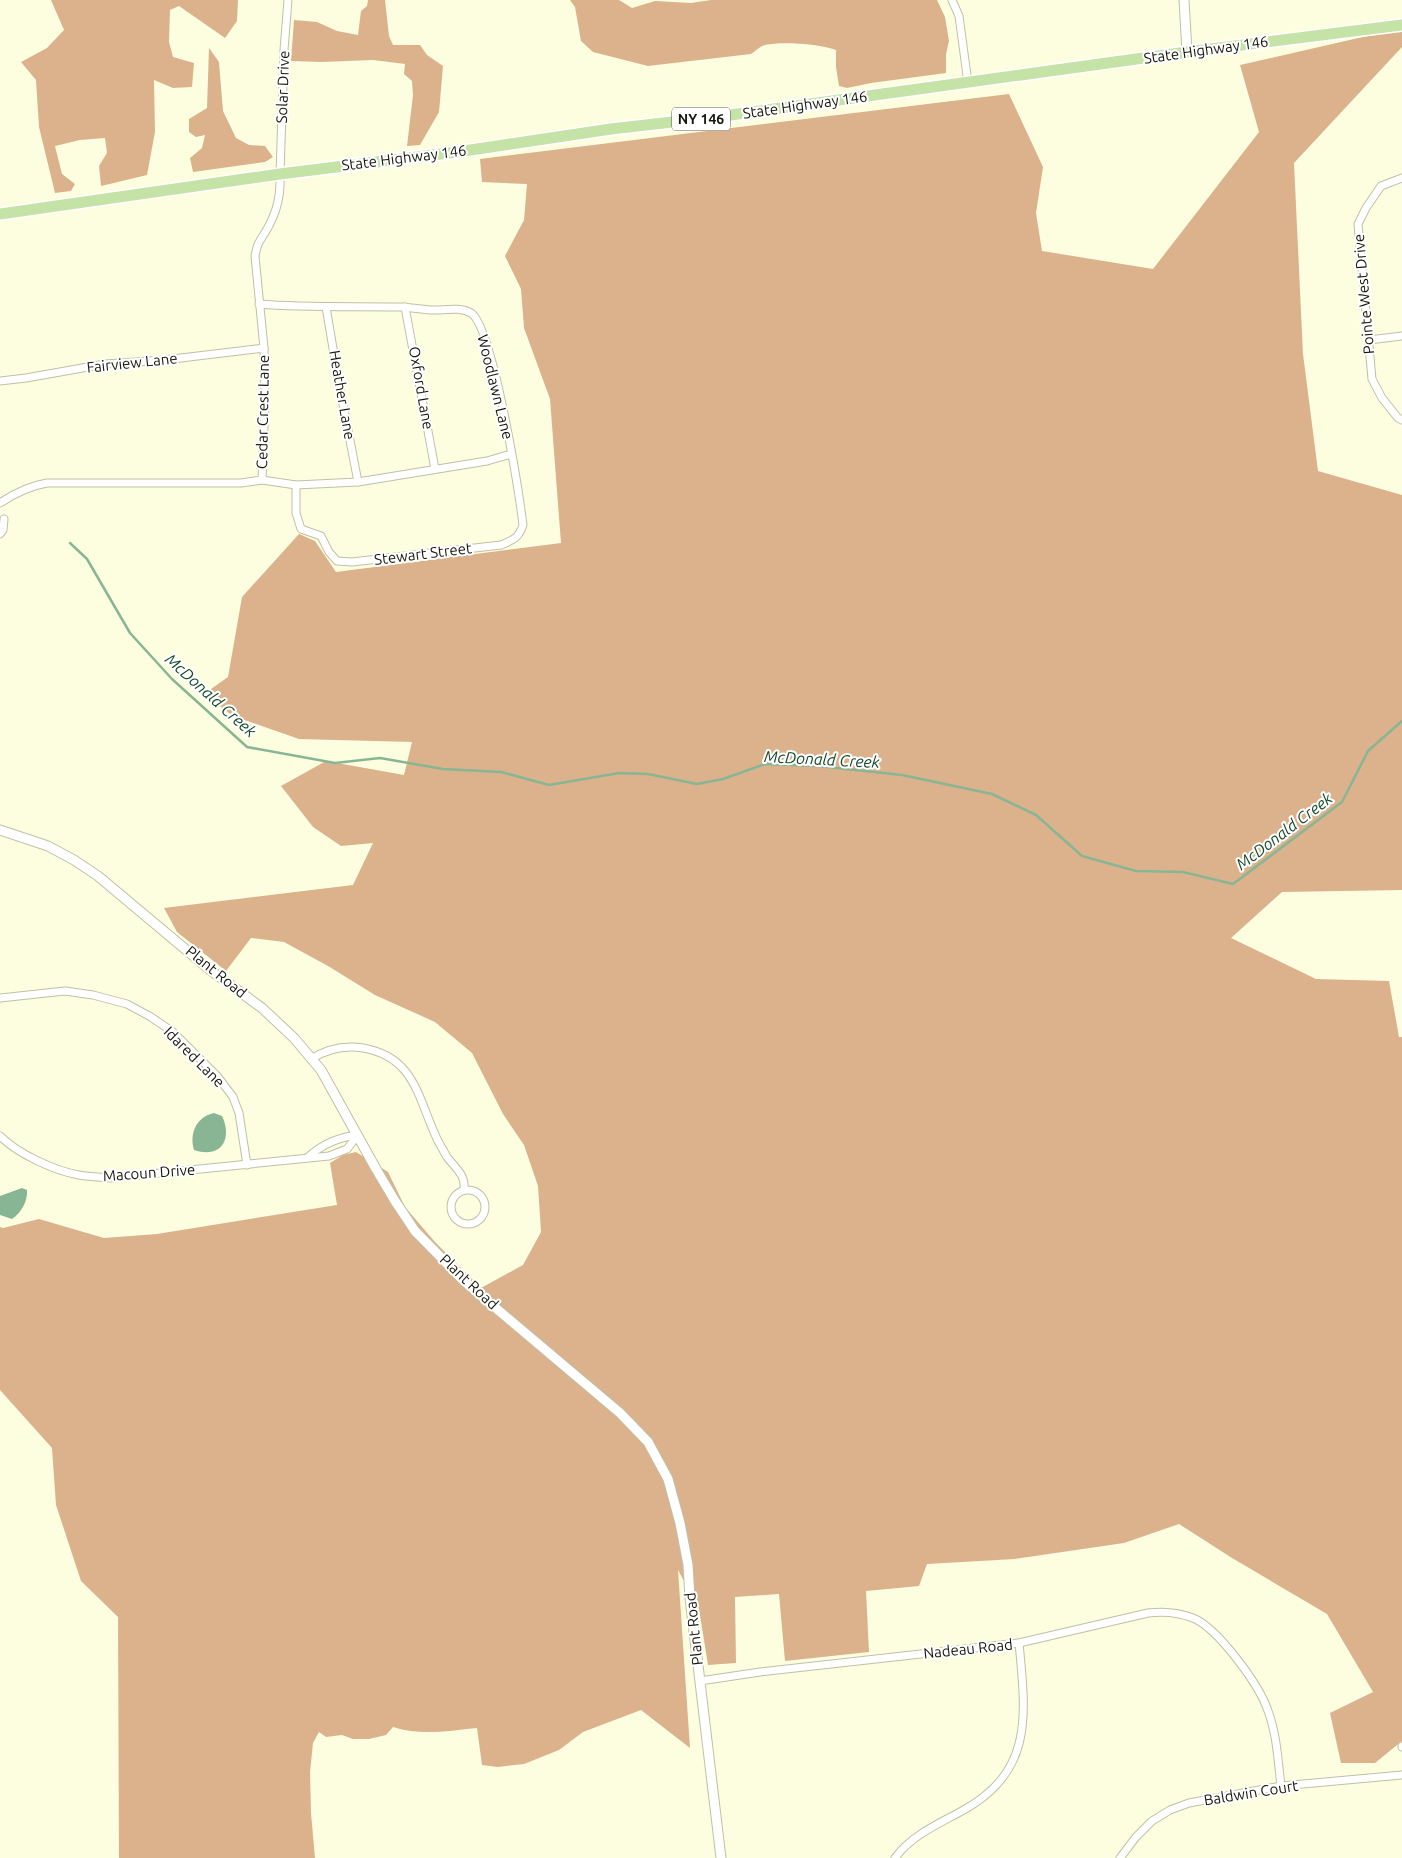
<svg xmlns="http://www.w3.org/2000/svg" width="1402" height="1858" viewBox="0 0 1402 1858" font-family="Ubuntu,sans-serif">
  <rect width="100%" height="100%" fill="#fdfee0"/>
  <!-- forest -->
  <g fill="#dcb28d">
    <polygon points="51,0 238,0 237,21 225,38 179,6 170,10 169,42 173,57 194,63 192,87 173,88 154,80 155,132 147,175 101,186 99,166 107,153 105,138 80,140 55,146 62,174 75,184 71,191 55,193 39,127 36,80 21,62 47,48 64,30"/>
    <polygon points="368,0 385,0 389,36 393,45 420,45 427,55 443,66 439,112 420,145 407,146 413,95 412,81 404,74 405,64 373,60 322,62 291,61 294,20 317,22 337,31 358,35 361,11 367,6"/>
    <path d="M570 0H619L632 8 655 1 691 3 711 0H937L945 17 949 41 946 54V73L871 83 847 88 839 86 836 67V50C820 44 781 41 765 45 760 46 756 51 751 54L648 66 593 52 581 41 575 7Z"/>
    <path d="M1402 28V47L1294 163 1303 354 1318 471 1402 495V890L1282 892 1231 938 1316 979 1389 981 1399 1037H1402V1741L1375 1763H1341L1330 1713 1373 1692 1327 1614 1232 1558 1179 1524 1124 1543 1015 1559 927 1564 919 1586 866 1591 869 1652 785 1661 779 1594 735 1597 736 1663 708 1665 699 1609 678 1570 690 1748 641 1710 583 1732 559 1750 524 1764 498 1767 482 1765 477 1728C448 1731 421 1736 393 1727L386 1735 369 1739H353L342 1735 326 1737 319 1732 313 1743 310 1772 311 1813 315 1858H119L118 1617 81 1581 56 1505 52 1448 0 1390V1227L3 1228 39 1219 104 1238 157 1234 337 1205 330 1163 343 1155 356 1152 388 1172 405 1207 435 1242 481 1288 523 1265 541 1232 538 1186 524 1145 503 1114 472 1053 435 1022 375 995 328 966 284 942 251 938 226 971 177 932 164 908 353 885 373 843 341 846 313 827 281 786 326 761 404 775 412 742 299 739 233 716 204 694 228 677 242 597 299 534 315 541 336 572 561 543 550 399 524 328 521 289 505 256 524 220 527 184 482 182 480 159 1009 94 1043 167 1036 213 1042 251 1153 269 1259 132 1240 65Z"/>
    <polygon points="209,48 219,62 223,111 236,138 249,145 265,146 273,157 265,162 193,172 190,158 202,148 205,135 196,137 189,132 189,119 207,108"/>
  </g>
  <!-- water -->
  <g fill="#88b694">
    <path d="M214 1113 222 1116C233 1139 221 1159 194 1150 189 1134 196 1117 214 1113Z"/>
    <path d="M22 1188 27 1190C28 1201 21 1213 12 1219L0 1215V1196Z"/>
  </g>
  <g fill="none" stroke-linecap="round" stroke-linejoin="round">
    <!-- stream -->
    <polyline stroke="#88b694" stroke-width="2.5" points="70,543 87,559 130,633 172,679 247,747 335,763 380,758 443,769 501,772 549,785 619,773 648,774 697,784 723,779 765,764 818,766 902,775 992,794 1036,815 1082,856 1136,871 1183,872 1233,884 1342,802 1368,751 1402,721"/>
    <defs>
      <g id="minor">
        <polyline points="952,0 959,16 968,83"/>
        <polyline points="1402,178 1381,186 1366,208 1358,224 1372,379 1382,398 1398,418 1402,420"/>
        <path d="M259 304C307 308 355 306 403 307 412 308 421 309 430 310 443 311 458 306 471 313 493 327 519 493 523 525 519 538 513 540 501 545L352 562 337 561 329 552 321 536 301 529 296 513V485"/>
        <polyline points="326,307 338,378 358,482"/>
        <polyline points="405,307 435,469"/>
        <polyline points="1369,340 1402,336"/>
        <polyline points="0,381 26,378 105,364 164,360 264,348"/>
        <polyline points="262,480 296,485 358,482 487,461 511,454"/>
        <path d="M0 503C15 493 29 486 47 483H241L262 480 265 400 264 348 255 256C257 244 259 242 266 231 277 212 281 196 280 174L284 50 288 0"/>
        <polyline points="0,534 3,530 4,519"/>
        <polyline points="0,998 65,991 93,995 127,1004 151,1017 173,1032 218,1077 233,1097 239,1113 247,1165"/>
        <path d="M311 1059C327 1049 345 1045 363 1048 416 1057 418 1100 438 1141 441 1146 444 1152 447 1157 456 1169 466 1175 464 1190"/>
        <path d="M0 1136C18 1154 55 1171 79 1175 90 1177 100 1177 111 1178L329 1156 347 1149 358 1135"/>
        <path d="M307 1158C322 1144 338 1137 358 1135"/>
        <circle cx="468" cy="1207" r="17"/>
        <path d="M700 1681 760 1672 1019 1643 1148 1613C1164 1611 1178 1612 1193 1618 1218 1628 1260 1686 1268 1711 1277 1735 1278 1761 1281 1786"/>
        <polyline points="1402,1746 1402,1747"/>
        <path d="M895 1858C911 1836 936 1825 960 1812 1034 1773 1026 1716 1019 1643"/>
        <polyline points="1120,1858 1136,1837 1152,1821 1170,1810 1189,1803 1281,1786 1402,1775"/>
      </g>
      <g id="tertiary">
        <polyline points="1184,0 1187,52"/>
        <polyline points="0,830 48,846 74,860 98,876 209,969 262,1008 294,1038 321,1070 376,1169 395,1201 415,1231 465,1282 620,1413 648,1442 668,1479 680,1523 688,1565 690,1598 721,1858"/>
      </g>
      <polyline id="primary" points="0,214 280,174 457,152 611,129 716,117 1187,52 1402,25"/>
    </defs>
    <!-- minor casing -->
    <use href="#minor" stroke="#c0c0a5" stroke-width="9"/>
    <!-- tertiary casing -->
    <use href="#tertiary" stroke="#c0c0a5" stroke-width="11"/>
    <!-- primary casing -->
    <use href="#primary" stroke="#fff" stroke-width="14"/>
    <!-- minor -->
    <use href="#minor" stroke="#fff" stroke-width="7"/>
    <!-- tertiary -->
    <use href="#tertiary" stroke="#fff" stroke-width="9"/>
    <!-- primary -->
    <use href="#primary" stroke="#c5e3a6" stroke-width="11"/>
  </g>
  <g text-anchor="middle" stroke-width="4" stroke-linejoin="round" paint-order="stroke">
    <!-- shield labels -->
    <rect fill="#fff" stroke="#5c5c55" stroke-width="1" x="672" y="107.5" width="58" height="23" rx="4"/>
    <g font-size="14" font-weight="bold" fill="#16160c">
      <text x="701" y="124">NY 146</text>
    </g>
    <!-- street labels -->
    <g font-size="15" fill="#16160c" stroke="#fff">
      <text transform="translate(1206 50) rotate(-8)" y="5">State Highway 146</text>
      <text transform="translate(283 87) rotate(-88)" y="5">Solar Drive</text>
      <text transform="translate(805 105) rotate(-8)" y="5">State Highway 146</text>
      <text transform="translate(404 158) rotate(-7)" y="5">State Highway 146</text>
      <text transform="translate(1364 294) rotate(-95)" y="5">Pointe West Drive</text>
      <text transform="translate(132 363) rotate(-6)" y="5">Fairview Lane</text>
      <text transform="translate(495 387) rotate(76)" y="5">Woodlawn Lane</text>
      <text transform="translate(421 388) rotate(80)" y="5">Oxford Lane</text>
      <text transform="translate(342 395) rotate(80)" y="5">Heather Lane</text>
      <text transform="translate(263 412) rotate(-89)" y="5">Cedar Crest Lane</text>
      <text transform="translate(423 554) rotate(-7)" y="5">Stewart Street</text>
      <text transform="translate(216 972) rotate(39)" y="5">Plant Road</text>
      <text transform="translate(194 1057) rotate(45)" y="5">Idared Lane</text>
      <text transform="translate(149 1173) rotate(-4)" y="5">Macoun Drive</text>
      <text transform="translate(469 1282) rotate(43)" y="5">Plant Road</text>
      <text transform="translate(694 1629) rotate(-96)" y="5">Plant Road</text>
      <text transform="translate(968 1649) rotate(-6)" y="5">Nadeau Road</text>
      <text transform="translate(1251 1793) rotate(-9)" y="5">Baldwin Court</text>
    </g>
    <!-- water labels -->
    <g font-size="16" font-style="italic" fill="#154a29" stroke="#fff">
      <text transform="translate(211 695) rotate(42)" y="6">McDonald Creek</text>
      <text transform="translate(822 759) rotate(3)" y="6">McDonald Creek</text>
      <text transform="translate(1284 831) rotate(-37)" y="6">McDonald Creek</text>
    </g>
  </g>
</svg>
